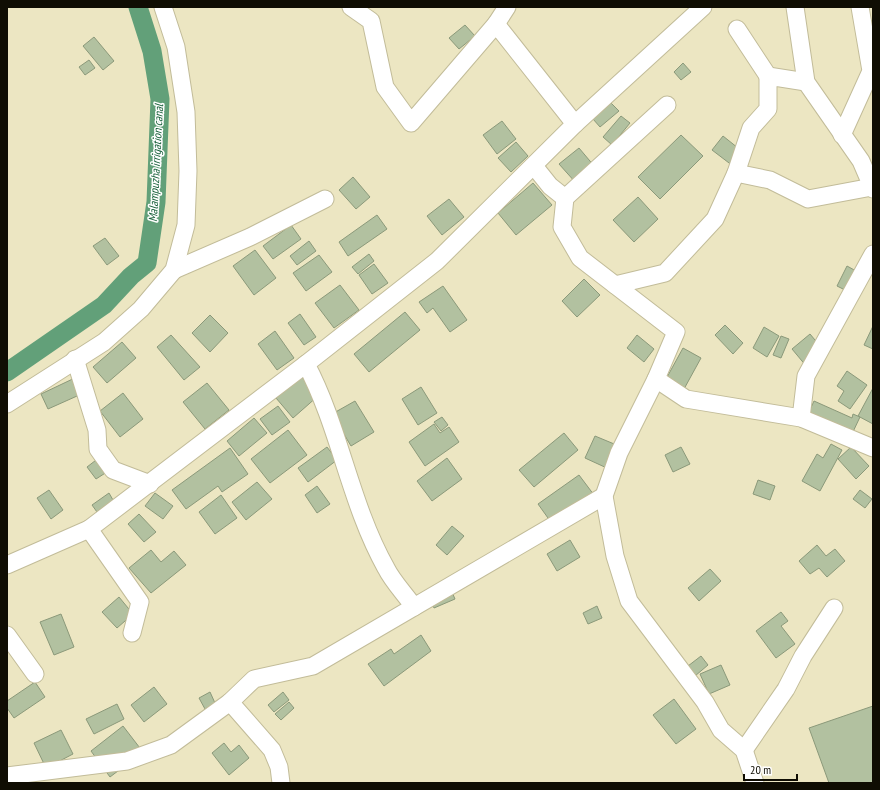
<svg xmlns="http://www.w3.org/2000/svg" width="880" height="790" viewBox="0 0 880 790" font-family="'PT Sans Narrow',sans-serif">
  <rect width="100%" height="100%" fill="#ece6c2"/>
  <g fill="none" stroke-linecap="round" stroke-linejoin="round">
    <!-- canal -->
    <polyline stroke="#62a079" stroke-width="19" points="7,372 104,305 131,276 147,263 156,202 160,99 152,51 138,7"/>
  </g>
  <!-- building -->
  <g fill="#b2c1a0" stroke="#8b997a">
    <polygon points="465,25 475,36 459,49 449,38"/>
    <polygon points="94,37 114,61 103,70 83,46"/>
    <polygon points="89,60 95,68 85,75 79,67"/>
    <polygon points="683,63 691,72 681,80 674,72"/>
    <polygon points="611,103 619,111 600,127 593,119"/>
    <polygon points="621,116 630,123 612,145 603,137"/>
    <polygon points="502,121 516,139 497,154 483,135"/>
    <polygon points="681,135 703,156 660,199 638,177"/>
    <polygon points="723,136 743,152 733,166 712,150"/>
    <polygon points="516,142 528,156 511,172 498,158"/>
    <polygon points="579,148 595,167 576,183 559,164"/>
    <polygon points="353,177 370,197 356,209 339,190"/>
    <polygon points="533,183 552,205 516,235 498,213"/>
    <polygon points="638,197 658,219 634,242 613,220"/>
    <polygon points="449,199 464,217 442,235 427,216"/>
    <polygon points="377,215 387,229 348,256 339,242"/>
    <polygon points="291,225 301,239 273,259 263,246"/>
    <polygon points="105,238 119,256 107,265 93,246"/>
    <polygon points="309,241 316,251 297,265 290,256"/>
    <polygon points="255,250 276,278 254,295 233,266"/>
    <polygon points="369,254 374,261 358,274 352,267"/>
    <polygon points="319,255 332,272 306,291 293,273"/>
    <polygon points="374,264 388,283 372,294 359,275"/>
    <polygon points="847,266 867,277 857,296 837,286"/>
    <polygon points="584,279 600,295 577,317 562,301"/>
    <polygon points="340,285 359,310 334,328 315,303"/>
    <polygon points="443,286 467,320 450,332 433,308 427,313 419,302"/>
    <polygon points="405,312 420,330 369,372 354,354"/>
    <polygon points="300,314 316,337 304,345 288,323"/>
    <polygon points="210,315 228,333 210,352 192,333"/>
    <polygon points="725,325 743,343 733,354 715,335"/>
    <polygon points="873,326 873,349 864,345"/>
    <polygon points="764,327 779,336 767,357 753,348"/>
    <polygon points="275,331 294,358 277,370 258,344"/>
    <polygon points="810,334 825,352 807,367 792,349"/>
    <polygon points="171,335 200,367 184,380 157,347"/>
    <polygon points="637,335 654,349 644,362 627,348"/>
    <polygon points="781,336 789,339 781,358 773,355"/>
    <polygon points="122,342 136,358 107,383 93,367"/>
    <polygon points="683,348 701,358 684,389 666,379"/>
    <polygon points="847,371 867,385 850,409 838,401 844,391 837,386"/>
    <polygon points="79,376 86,392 48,409 41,394"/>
    <polygon points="301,376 318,396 293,418 276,398"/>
    <polygon points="207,383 229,410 205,429 183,402"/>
    <polygon points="421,387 437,413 418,425 402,399"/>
    <polygon points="873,388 873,424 858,416"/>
    <polygon points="123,393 143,419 120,437 100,411"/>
    <polygon points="355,401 374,432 351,446 332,414"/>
    <polygon points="814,401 852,418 853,414 860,417 851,436 807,416"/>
    <polygon points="278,406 290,422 272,435 260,419"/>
    <polygon points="442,417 448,425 441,431 434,422"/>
    <polygon points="254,418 267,433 239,456 227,441"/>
    <polygon points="434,424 440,433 449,427 459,442 425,466 409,442"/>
    <polygon points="288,430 307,455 270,483 251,459"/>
    <polygon points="564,433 578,450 534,487 519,470"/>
    <polygon points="595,436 619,446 609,469 585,458"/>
    <polygon points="831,444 842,450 820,491 802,481 817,454 823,458"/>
    <polygon points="327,447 337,460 308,482 298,468"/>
    <polygon points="681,447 690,464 673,472 665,455"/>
    <polygon points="851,447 869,466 856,479 838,459"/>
    <polygon points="230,448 248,474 222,492 218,486 186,509 172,490"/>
    <polygon points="100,457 110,470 96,479 87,467"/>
    <polygon points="447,458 462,479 432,501 417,481"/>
    <polygon points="579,475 594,495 553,525 538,504"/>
    <polygon points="758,480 775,486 770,500 753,494"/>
    <polygon points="257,482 272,499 246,520 232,502"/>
    <polygon points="317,486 330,504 317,513 305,495"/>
    <polygon points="49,490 63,510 51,519 37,498"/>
    <polygon points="860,490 872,499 865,508 853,499"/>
    <polygon points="109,493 113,500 97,512 92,505"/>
    <polygon points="155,493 173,506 163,519 145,506"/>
    <polygon points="221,495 237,518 215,534 199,512"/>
    <polygon points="139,514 156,532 144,542 128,524"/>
    <polygon points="452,526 464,536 447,555 436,545"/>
    <polygon points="570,540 580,557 557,571 547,554"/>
    <polygon points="817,545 826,556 835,549 845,561 827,577 819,568 810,574 799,561"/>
    <polygon points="151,550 161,562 174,551 186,565 151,593 129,568"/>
    <polygon points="710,569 721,581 699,601 688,588"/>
    <polygon points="448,583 455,599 434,608 428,591"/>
    <polygon points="119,597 133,614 117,628 102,612"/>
    <polygon points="597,606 602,618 588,624 583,613"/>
    <polygon points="781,612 788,621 781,626 795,644 776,658 756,631"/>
    <polygon points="61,614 74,647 54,655 40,622"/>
    <polygon points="421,635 431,651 384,686 368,664 391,649 394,654"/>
    <polygon points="701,656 708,665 695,676 688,666"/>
    <polygon points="721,665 730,685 709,694 700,674"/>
    <polygon points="35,682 45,697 14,718 7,708 7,701"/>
    <polygon points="154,687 167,704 144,722 131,705"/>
    <polygon points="210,692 215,703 205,709 199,698"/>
    <polygon points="283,692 289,700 274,712 268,705"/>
    <polygon points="674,699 696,729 676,744 653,715"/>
    <polygon points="289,702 294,708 281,720 275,714"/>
    <polygon points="117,704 124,719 94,734 86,719"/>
    <polygon points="873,706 873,783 829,783 809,728"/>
    <polygon points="123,726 143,752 110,777 91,751"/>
    <polygon points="61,730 73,754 46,768 34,743"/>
    <polygon points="224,743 231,752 239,745 249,758 229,775 212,753"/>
  </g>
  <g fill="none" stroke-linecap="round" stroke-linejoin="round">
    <defs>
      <g id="street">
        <polyline points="795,7 806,82 861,161 873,189"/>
        <polyline points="496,24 507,7"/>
        <polyline points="737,29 768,76"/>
        <polyline points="667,105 565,198 562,227 580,258 676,332 656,379 686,399 801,418 873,448"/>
        <polyline points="575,124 703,7"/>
        <polyline points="842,135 871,71 860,7"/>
        <polyline points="534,166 550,186 565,198"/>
        <polyline points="736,173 751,128 768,109 768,76 806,82"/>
        <polyline points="174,270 250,237 325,199"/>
        <polyline points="615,285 665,273 715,219 736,173 770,180 808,199 872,187"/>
        <polyline points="75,359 97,430 98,449 113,470 150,484"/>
        <path d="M306 364C340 428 350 504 386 568 393 582 405 594 414 607"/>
        <polyline points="656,379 619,453 604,496 615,556 629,601 705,702 721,730 744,750 755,783"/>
        <polyline points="7,404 104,342 141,309 174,270 186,225 188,171 186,112 176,47 163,7"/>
        <polyline points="801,418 806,376 873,254"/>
        <polyline points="7,565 89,529"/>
        <polyline points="132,633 140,602 89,529 306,364 437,261 575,124 496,24 411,123 385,87 371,21 351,7"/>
        <polyline points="7,635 35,674"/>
        <polyline points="230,702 254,679 313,666 604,496"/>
        <polyline points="744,750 786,689 803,656 834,608"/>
        <polyline points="7,776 127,761 171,745 230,702 272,750 279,767 281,783"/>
      </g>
    </defs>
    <!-- street casing -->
    <use href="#street" stroke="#c2bc99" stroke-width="19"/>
    <!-- street -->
    <use href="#street" stroke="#fff" stroke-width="17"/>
  </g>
  <g text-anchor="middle" stroke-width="3" stroke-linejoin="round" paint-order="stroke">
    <!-- water labels -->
    <g font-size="12" font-style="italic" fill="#18603a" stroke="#fff">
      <text transform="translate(156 163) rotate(-87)" y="4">Malampuzha irrigation canal</text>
    </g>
  </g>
  <!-- border -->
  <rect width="880" height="790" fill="none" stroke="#0f0d03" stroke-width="16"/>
  <!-- scale -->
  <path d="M744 774v6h53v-6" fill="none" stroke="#0f0d03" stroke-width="2"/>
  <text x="750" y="774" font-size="12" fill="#0f0d03" stroke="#ffffff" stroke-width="3" paint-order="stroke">20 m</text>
</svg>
